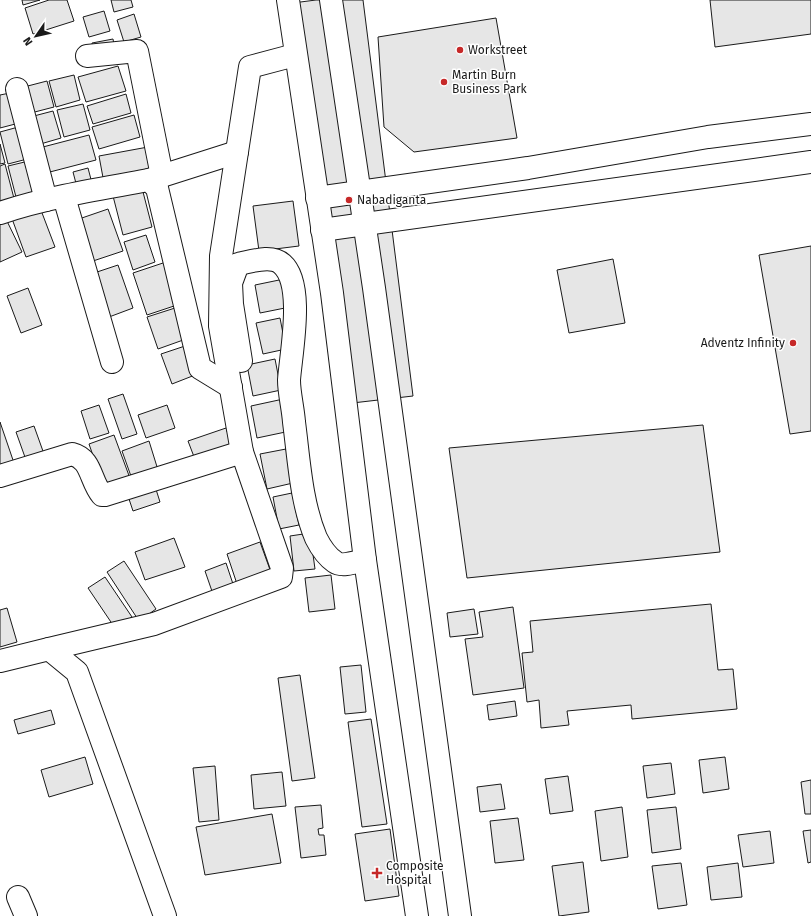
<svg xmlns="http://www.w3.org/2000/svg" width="811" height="916" viewBox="0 0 811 916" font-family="'Fira Sans',sans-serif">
  <rect width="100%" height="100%" fill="#fff"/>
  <!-- building -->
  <g fill="#e6e6e6" stroke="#1a1a1a">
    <polygon points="22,0 40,0 23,5"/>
    <polygon points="49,0 67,0 74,21 33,34 25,8"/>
    <polygon points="111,0 131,0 133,7 114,12"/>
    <polygon points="316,0 363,0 413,396 335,405 285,4"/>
    <polygon points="710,0 811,0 811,34 715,47"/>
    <polygon points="104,11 110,31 89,37 83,17"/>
    <polygon points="134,14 141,37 124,42 117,20"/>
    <polygon points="496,18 517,138 414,152 384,127 378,37"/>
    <polygon points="113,39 115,50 93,54 92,43"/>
    <polygon points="118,66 126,91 86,102 78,77"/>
    <polygon points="74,75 80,100 56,107 49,81"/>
    <polygon points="47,81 54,107 27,114 20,88"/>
    <polygon points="15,92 23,122 0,128 0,95"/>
    <polygon points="126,94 131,113 93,124 87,106"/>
    <polygon points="83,104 90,130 64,137 57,110"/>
    <polygon points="53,111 61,138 37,145 30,117"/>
    <polygon points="134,115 140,137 99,149 92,127"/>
    <polygon points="22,126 31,158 8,164 0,132"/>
    <polygon points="89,135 96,160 46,173 39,148"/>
    <polygon points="0,144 5,163 0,164"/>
    <polygon points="148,147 153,174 104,183 99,156"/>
    <polygon points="33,160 41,191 16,197 8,166"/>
    <polygon points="5,164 16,206 0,210 0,166"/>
    <polygon points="88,168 93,187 78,191 73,172"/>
    <polygon points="142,188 152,227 123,235 113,196"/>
    <polygon points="293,201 299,246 259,251 253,206"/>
    <polygon points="39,205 55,247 26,257 11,216"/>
    <polygon points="108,209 123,251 90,262 76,220"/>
    <polygon points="5,217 22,252 0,262 0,219"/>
    <polygon points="146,235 155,262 133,270 124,242"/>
    <polygon points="811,246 811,431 790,434 759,255"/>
    <polygon points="613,259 625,323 569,333 557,270"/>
    <polygon points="166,262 180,304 147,315 133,273"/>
    <polygon points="118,265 133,308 109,317 94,273"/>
    <polygon points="284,279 290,307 260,313 255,285"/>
    <polygon points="28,288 42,325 21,333 7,296"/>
    <polygon points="175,308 186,339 158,349 147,317"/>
    <polygon points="280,318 286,349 263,354 256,323"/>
    <polygon points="185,346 195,375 172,384 161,354"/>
    <polygon points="275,359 281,390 253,396 247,365"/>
    <polygon points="123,394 137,434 122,439 108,399"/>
    <polygon points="288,398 295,430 257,438 251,406"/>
    <polygon points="99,405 109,433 90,439 81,411"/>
    <polygon points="167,405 175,428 146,438 138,415"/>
    <polygon points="0,422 14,463 0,467"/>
    <polygon points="703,425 720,552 467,578 449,448"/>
    <polygon points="34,426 44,454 26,460 16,432"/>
    <polygon points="226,428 233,449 196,462 188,441"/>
    <polygon points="114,435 131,481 105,490 89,444"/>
    <polygon points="149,441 158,470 132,479 122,451"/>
    <polygon points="286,449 293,483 267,489 260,454"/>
    <polygon points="154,483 160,502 133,511 127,493"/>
    <polygon points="292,493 299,525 279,529 273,497"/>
    <polygon points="310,533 315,569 294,571 290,536"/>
    <polygon points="174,538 185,567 145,580 135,552"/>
    <polygon points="260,542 273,578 239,590 227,554"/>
    <polygon points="124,561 156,609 139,621 107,572"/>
    <polygon points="226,563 235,590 214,597 205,571"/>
    <polygon points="331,575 335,609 309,612 305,578"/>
    <polygon points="105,577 132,617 115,628 88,588"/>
    <polygon points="711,604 718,670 733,669 737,709 632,719 631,705 567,711 569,725 541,728 539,700 527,702 522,653 533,652 530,621"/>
    <polygon points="513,607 524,688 473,695 465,639 483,637 479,612"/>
    <polygon points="7,608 17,642 0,647 0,610"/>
    <polygon points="474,609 478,634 450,637 447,613"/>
    <polygon points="361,665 366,712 345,714 340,667"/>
    <polygon points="300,675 315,778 292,781 278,678"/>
    <polygon points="515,701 517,716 489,720 487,705"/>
    <polygon points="51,710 55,724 18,734 14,720"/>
    <polygon points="371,719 387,824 362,827 348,722"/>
    <polygon points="85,757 93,784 49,797 41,770"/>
    <polygon points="725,757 729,789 703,793 699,760"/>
    <polygon points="671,763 675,794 647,798 643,766"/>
    <polygon points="215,766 219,820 199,822 193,768"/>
    <polygon points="282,772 286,806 254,809 251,775"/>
    <polygon points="568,776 573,811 550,814 545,779"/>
    <polygon points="811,780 811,814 805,814 801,782"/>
    <polygon points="501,784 505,809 480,812 477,787"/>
    <polygon points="321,805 323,828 318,829 319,835 324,835 326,855 301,858 295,807"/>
    <polygon points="622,807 628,857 601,861 595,811"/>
    <polygon points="676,807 681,849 652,853 647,810"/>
    <polygon points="272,814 281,863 205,875 196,827"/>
    <polygon points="518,818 524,860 495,863 490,821"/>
    <polygon points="390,829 399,896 365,901 355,834"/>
    <polygon points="811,830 811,862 808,863 803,831"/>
    <polygon points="770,831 774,863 743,867 738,835"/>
    <polygon points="583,862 589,912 559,916 552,866"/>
    <polygon points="681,863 687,905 658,909 652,866"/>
    <polygon points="738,863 742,897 711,900 707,867"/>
  </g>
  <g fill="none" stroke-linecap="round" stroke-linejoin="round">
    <defs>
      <g id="minor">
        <polyline points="87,56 137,51 162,176"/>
        <polyline points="17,89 46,200"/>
        <polyline points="149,180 237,152"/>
        <polyline points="64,197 112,362"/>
        <path d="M0 213C48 197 99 189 149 180L157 188 200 368 231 387"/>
        <path d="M241 361 232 304 231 283 238 264C250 262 271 254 282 264 305 284 291 352 289 380 289 393 293 408 294 422 299 460 301 502 316 538 321 548 326 556 335 562 342 567 356 562 365 560"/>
        <path d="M0 476 72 454C92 459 90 481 102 495H105L242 452"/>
        <polyline points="0,661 49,649"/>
        <polyline points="18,897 26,916"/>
        <polyline points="165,916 77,672 49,649 154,624 281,577 282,568 242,452 220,326 221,256 250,67 295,55"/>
      </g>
      <g id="major">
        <polyline points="288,0 332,293 365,560 417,916"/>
        <polyline points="331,0 374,288 460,916"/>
        <polyline points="317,198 528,168 708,137 811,124"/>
        <polyline points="322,230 811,162"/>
      </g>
    </defs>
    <!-- minor casing -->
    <use href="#minor" stroke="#1a1a1a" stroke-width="24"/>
    <!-- major casing -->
    <use href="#major" stroke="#1a1a1a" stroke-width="24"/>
    <!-- minor -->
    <use href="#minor" stroke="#fff" stroke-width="22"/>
    <!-- major -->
    <use href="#major" stroke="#fff" stroke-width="22"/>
  </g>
  <!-- markers -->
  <g fill="#c62828" stroke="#fff" stroke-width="1.5">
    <circle cx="460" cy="50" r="4"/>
    <circle cx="444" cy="82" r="4"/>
    <circle cx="349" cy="200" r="4"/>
    <circle cx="793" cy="343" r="4"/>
    <path d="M375 867h4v4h4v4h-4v4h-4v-4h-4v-4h4z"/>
  </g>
  <g text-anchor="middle" stroke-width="3" stroke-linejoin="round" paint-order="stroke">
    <!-- poi labels -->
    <g font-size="12" fill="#1a1a1a" stroke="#fff" text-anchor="start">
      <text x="468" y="54">Workstreet</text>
      <text x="452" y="79">Martin Burn<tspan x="452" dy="14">Business Park</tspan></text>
      <text x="357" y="204">Nabadiganta</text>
      <text x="785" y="347" text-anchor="end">Adventz Infinity</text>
      <text x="386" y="870">Composite<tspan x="386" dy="14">Hospital</tspan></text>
    </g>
  </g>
  <!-- north arrow -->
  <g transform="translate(36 36) rotate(236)" stroke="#ffffff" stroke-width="3" paint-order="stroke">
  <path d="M0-3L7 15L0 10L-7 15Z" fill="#1a1a1a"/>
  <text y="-6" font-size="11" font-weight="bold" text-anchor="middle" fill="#1a1a1a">N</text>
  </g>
</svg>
